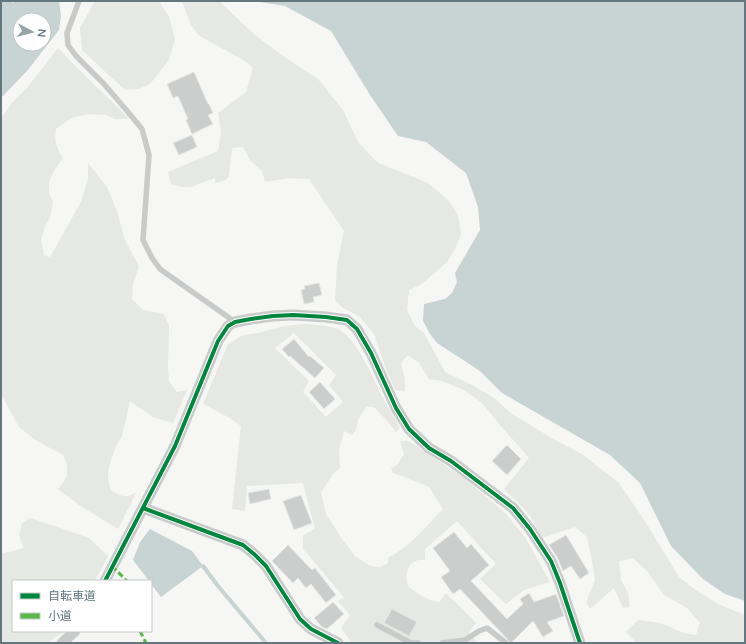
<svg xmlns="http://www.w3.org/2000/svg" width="746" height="644" viewBox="0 0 746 644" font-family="Mulish,'Noto Sans JP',sans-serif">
  <rect width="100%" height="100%" fill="#f6f6f5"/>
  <!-- green -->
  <g fill="#e6e8e3" fill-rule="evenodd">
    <polygon points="95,1 159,1 169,17 175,39 169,60 150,84 138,89 125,90 82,50 80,28"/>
    <polygon points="182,1 219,1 256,36 283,56 318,79 343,110 358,142 378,163 428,183 448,200 458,215 461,234 456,247 447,262 422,284 409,290 407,310 415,326 424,333 445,372 472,385 493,397 512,414 555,440 582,454 619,483 648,526 679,577 697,591 720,605 745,615 745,643 636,642 626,632 638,620 661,623 683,633 696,635 700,623 687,608 664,595 648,572 633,558 619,561 621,580 628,593 630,607 623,608 614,588 590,609 586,602 595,580 591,555 587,537 575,527 542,538 529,514 504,489 529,458 500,425 482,403 464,390 442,381 429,379 419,363 408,355 401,363 405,379 405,391 395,390 386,369 374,334 359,316 343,308 335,300 337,266 344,231 309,179 289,178 265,182 262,171 250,160 243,147 232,148 229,176 226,180 215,183 215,178 191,187 182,187 171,184 168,172 218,151 221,133 218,113 246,92 253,68 245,61 198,35 191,25"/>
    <path d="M58 48C81 73 106 95 129 119H115L106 115 90 114 71 118 56 129C54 141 56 148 63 158L55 169 49 182V193L53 202 50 218 45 226 41 241 44 255 50 257 81 202 88 179V163L107 187 117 211 124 238 134 257 139 267 133 283 132 299 143 310 164 314 169 326 168 368 169 381 177 392 187 390 173 423 153 417 130 401 122 436C115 446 108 465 108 477 108 481 110 486 111 490 122 497 125 498 136 493L118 529 79 505 58 489 63 483 67 475V464L63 455 37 441 19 427 1 394V118L12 103 27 88Z"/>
    <path d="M305 324C316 325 328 325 338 329 357 338 374 381 383 398 388 408 395 418 400 428L396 432 389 423 374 407H366L358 420 356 430 352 435 344 431 339 450 340 468 333 474 321 493 326 514 342 539 355 556 370 566 380 567 387 564 389 557C409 548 427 525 443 509L429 487 402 476 393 473 391 468 397 465 404 454 400 441H409L464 478 504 512 525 537 550 582 524 590 506 604 480 579 496 564 457 521 425 549V560C416 559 409 563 407 572 406 576 407 582 408 586 417 593 427 601 439 602L446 593 476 623 469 632 477 643H352L341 628 350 615 338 601 344 597 303 549V535L315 529 303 483 247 486 245 511 232 509 241 426 228 417 203 404 228 344 243 335 258 333 284 326ZM294 333 336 375 329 385 343 402 326 417 303 392 309 381 275 348Z"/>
    <polygon points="30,518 63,529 89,538 108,556 95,581 13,581 13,631 65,631 47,643 1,643 1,554 24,548 19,536 22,523"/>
  </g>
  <!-- water -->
  <g fill="#c8d3d4" fill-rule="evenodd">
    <path d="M1 1H11L13 3 15 1H59L61 16 59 30 27 71 1 98ZM20 20H44V44H20Z"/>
    <polygon points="254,1 745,1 745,601 725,594 703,579 671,546 640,483 610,455 502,393 480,371 437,343 430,334 423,321 424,304 445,299 452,293 457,282 455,273 480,230 478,207 466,173 426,142 398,136 370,95 331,31 285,6"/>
    <polygon points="150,529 192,551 203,566 161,597 151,584 151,581 149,581 133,560 140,542"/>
  </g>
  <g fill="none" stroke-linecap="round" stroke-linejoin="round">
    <!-- stream -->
    <polyline stroke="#c8d3d4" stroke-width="4" points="203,566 218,586 266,643"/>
  </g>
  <!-- building -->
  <g fill="#cccece" stroke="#e6e6e5">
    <polygon points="194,72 208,104 209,104 213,113 208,115 213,124 192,134 186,120 188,119 178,96 173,98 167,84"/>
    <polygon points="192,135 197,147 179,155 173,143"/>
    <polygon points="319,283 322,295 313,297 314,302 304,304 301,290 305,289 304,286"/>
    <polygon points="294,339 309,357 310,356 324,368 315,378 290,356 289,357 282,349"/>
    <polygon points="320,382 335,399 324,409 309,392"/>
    <polygon points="507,445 521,459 507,475 492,461"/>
    <polygon points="269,489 271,499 250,504 248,493"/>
    <polygon points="301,495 312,523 294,530 283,501"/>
    <polygon points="454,532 467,548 471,544 489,565 471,581 507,619 523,604 520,599 529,593 534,602 556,594 564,616 547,622 553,631 543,637 533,621 511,643 460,589 453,594 441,577 450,571 433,548"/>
    <polygon points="566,535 589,573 580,579 571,566 563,571 557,557 549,545"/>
    <polygon points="288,545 312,570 315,568 336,595 326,603 311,584 306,588 298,578 293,583 272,561"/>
    <polygon points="333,602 344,614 327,629 322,627 314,618"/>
    <polygon points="392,609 417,622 409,636 384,623"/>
  </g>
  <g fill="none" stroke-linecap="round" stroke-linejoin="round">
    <!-- lane -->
    <g stroke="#c9cbcb" stroke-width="5.5">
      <polyline points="79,1 67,33 68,45 76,56 104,84 128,112 142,129 149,155 143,240 152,258 160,269 235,322"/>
      <polyline points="377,625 411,643 418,643"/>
      <polyline points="442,643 465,640 479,631 487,628 506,643"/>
    </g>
    <!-- street -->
    <g stroke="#c9cbcb" stroke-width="11">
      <polyline points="143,508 243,545 254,554 266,566 300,619 311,629 338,643"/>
      <polyline points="105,581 175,446 218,341 228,326 235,322 251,319 273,316 293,315 326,317 347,320 357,329 371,353 396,408 409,429 429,448 451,461 513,508 530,529 551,561 560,583 580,643"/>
      <polyline points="62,643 75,631"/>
    </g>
    <!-- quiet -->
    <g stroke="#58b947" stroke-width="3" stroke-dasharray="6 3" stroke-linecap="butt">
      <polyline points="112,566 127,581"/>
      <polyline points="140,631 146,643"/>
    </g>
    <defs>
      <g id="cycleway">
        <polyline points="143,508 243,545 254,554 266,566 300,619 311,629 338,643"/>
        <polyline points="105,581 175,446 218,341 228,326 235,322 251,319 273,316 293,315 326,317 347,320 357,329 371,353 396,408 409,429 429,448 451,461 513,508 530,529 551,561 560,583 580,643"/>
      </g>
    </defs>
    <!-- cycleway casing -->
    <use href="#cycleway" stroke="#fff" stroke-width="6"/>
    <!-- cycleway -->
    <use href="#cycleway" stroke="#00873e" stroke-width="4"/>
  </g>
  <!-- border -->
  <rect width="746" height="644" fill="none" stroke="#63777f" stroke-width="4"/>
  <!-- legend -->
  <rect x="12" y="580" width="140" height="52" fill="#ffffff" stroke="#c1c9cc"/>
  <rect x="20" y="593" width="20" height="6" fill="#00873e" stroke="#c1c9cc"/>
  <text x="48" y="600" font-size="12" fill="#63777f">自転車道</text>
  <rect x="20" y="613" width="20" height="6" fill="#58b947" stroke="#c1c9cc"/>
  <text x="48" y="620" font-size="12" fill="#63777f">小道</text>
  <!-- north arrow -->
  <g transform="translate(32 32) rotate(97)"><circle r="19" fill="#ffffff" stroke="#c1c9cc"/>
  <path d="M0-3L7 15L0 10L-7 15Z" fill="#96a3a8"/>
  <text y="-6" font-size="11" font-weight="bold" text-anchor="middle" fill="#63777f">N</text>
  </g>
</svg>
